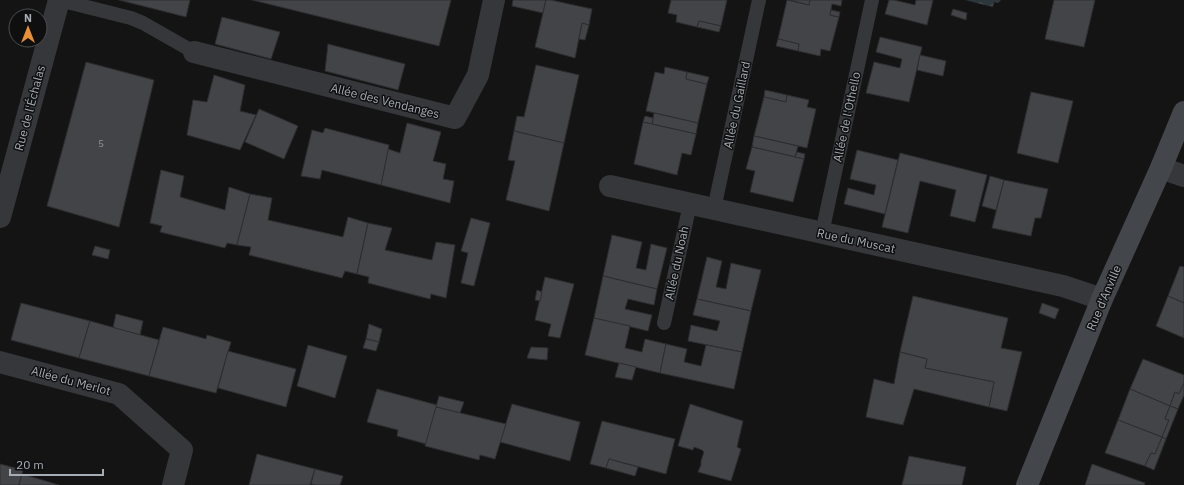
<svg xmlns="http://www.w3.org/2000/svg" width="1184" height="485" viewBox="0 0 1184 485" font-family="'IBM Plex Sans',sans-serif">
  <defs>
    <pattern id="water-waves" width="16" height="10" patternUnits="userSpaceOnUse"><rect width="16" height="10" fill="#2d373b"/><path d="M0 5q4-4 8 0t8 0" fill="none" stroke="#485155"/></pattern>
  </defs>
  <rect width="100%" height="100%" fill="#141415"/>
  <!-- water -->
  <polygon fill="url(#water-waves)" points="965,0 1001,0 998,3 994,2 993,7"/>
  <!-- building -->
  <g fill="#434448" stroke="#2e2e31">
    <polygon points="119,0 190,0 186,17"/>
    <polygon points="252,0 451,0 439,46"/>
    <polygon points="513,0 546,0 543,13 512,6"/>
    <polygon points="546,0 551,0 592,9 589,25 582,23 575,58 535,47"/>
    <polygon points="671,0 727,0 721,26 699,21 697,27 676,22 677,15 668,13"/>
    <polygon points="787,0 809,5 810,0 842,0 841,6 832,4 830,15 839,17 830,51 821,49 820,56 798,51 799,44 778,39"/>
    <polygon points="789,0 810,0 809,5"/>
    <polygon points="889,0 894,0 915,5 916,0 933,0 927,25 885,14"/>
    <polygon points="1054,0 1095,0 1084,47 1045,39"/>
    <polygon points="953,9 967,13 966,20 951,15"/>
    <polygon points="831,10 840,12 839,17 830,15"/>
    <polygon points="222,17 280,32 271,59 215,44"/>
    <polygon points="699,21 721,26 719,32 697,27"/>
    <polygon points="582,23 589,25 585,40 579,39"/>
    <polygon points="880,37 922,47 909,102 866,93 874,62 900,68 902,59 876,52"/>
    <polygon points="778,39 799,44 798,51 776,46"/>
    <polygon points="328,44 405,64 398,90 325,71"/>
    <polygon points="920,55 946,61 943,76 917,70"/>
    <polygon points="86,62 154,80 119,227 47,206"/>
    <polygon points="536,65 579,75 564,143 514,131 517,116 524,117"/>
    <polygon points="665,67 687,72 686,79 707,84 698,123 646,111 655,72 664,74"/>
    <polygon points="687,72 709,77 707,84 686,79"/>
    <polygon points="214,75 245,85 240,111 256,115 240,150 187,135 193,100 207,102"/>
    <polygon points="765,90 787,95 786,102 764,97"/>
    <polygon points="1031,92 1073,101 1058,163 1017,153"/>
    <polygon points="787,95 809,100 807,107 816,109 807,148 754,136 764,97 786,102"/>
    <polygon points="259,109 298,126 284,159 245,142"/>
    <polygon points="654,113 698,123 696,134 652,124"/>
    <polygon points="645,116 653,118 652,124 643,122"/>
    <polygon points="643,122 696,134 691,155 682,153 677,175 634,164"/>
    <polygon points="407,123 441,132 433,161 446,164 443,179 454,181 450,203 381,185 388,149 400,153"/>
    <polygon points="325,128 389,145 381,185 322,170 320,179 301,176 312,130 323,133"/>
    <polygon points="514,131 564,143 549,211 506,200 515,161 508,160"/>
    <polygon points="754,136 798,146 795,157 752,147"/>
    <polygon points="752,147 804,159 793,202 750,192 755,171 746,169"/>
    <polygon points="857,150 898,160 885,214 844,204 848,188 874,195 876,185 850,179"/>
    <polygon points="797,152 805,154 804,159 795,157"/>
    <polygon points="900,153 987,175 975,222 950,216 956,190 920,181 908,233 882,227"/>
    <polygon points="161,170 184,176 180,197 225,210 229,187 250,194 237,245 227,243 225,248 160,232 162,226 150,223"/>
    <polygon points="990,176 1004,180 996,210 982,206"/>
    <polygon points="1004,180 1048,189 1041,218 1035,218 1031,236 992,228"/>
    <polygon points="250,194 272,198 268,220 343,237 348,217 368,223 357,274 345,271 342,278 249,255 251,247 237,245"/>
    <polygon points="471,218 490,223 474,286 461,283 468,253 461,251"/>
    <polygon points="368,223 392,228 385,250 432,260 436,242 455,245 446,298 431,294 430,299 368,283 369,277 357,274"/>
    <polygon points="612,235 642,242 636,268 646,270 651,244 667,248 657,289 603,276"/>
    <polygon points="95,246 110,250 108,259 92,255"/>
    <polygon points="707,257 722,261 716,287 726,289 731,263 761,270 751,311 697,299"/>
    <polygon points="1180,266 1184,267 1184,303 1168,296"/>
    <polygon points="603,276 657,289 654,305 628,299 625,309 652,315 648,331 594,318"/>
    <polygon points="545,277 574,284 560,338 548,336 551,324 535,320"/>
    <polygon points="537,290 542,292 540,301 535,300"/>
    <polygon points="913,296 1008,318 1001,348 1022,352 1007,411 989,407 994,382 925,368 927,359 900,352"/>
    <polygon points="1168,296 1184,303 1184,338 1156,326"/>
    <polygon points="697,299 751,311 742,352 688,341 691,325 717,331 720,321 693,315"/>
    <polygon points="21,303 90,321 79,358 11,340"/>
    <polygon points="1042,303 1059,309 1055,319 1039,313"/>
    <polygon points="116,314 143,321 140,335 113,328"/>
    <polygon points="594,318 630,326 625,348 642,352 645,339 666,344 660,373 585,355"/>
    <polygon points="90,321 159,340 149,376 79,358"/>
    <polygon points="369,324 382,329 379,342 366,339"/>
    <polygon points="163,327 206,339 207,335 231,342 216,393 149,376"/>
    <polygon points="366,339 379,342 376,351 363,348"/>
    <polygon points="666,344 687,349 684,362 701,366 706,345 742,352 734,389 660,373"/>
    <polygon points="308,345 347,356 335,398 297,386"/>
    <polygon points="531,347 548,348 547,360 527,358"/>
    <polygon points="228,351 296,369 286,407 218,388"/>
    <polygon points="900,352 927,359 925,368 994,382 989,407 914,389 903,425 866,417 874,379 894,384"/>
    <polygon points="1143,359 1184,375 1184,383 1179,394 1175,392 1170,406 1130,389"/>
    <polygon points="619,363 636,367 632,380 615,377"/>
    <polygon points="1184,383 1184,395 1178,409 1170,406 1175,392 1179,394"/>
    <polygon points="377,389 437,405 426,444 397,436 398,430 367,422"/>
    <polygon points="1130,389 1170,406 1165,419 1169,420 1162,437 1118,420"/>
    <polygon points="439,396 464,402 460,413 436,407"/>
    <polygon points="512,404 580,422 570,461 500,442"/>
    <polygon points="690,404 743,421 737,447 741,449 731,481 698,472 701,465 701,461 704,452 702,450 694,447 693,450 678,446"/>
    <polygon points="1170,406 1178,409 1166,439 1162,437 1169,420 1165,419"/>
    <polygon points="436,407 506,424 495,459 480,455 479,460 425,446"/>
    <polygon points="1118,420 1162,437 1155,454 1151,453 1145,466 1105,453"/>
    <polygon points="602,421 675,439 666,474 609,459 606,468 590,464"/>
    <polygon points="1162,437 1166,439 1154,470 1145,466 1151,453 1155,454"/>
    <polygon points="257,454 315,469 310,485 249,485"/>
    <polygon points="909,456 966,467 962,485 902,485"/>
    <polygon points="609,459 638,467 635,476 606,468"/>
    <polygon points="0,464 23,470 19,485 0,485"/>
    <polygon points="1092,464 1145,483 1144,485 1085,485"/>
    <polygon points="315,469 343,476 340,485 316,485 311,484"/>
    <polygon points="22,474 59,485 19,485"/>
  </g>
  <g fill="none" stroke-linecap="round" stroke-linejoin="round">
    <!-- lane -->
    <g stroke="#35373a" stroke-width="14">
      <polyline points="59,0 131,18 143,23 194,52"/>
      <polyline points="714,209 759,0"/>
      <polyline points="822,233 872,0"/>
      <polyline points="664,323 690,204"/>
    </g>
    <!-- street -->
    <g stroke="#35373a" stroke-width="22">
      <polyline points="194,52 455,118 478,75 494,0"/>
      <polyline points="1161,168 1184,176"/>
      <polyline points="610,186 1063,286 1102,299"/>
      <polyline points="0,217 59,0"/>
      <polyline points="0,362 119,394 182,450 173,485"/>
    </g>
    <!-- secondary -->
    <polyline stroke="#43464a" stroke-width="22" points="1027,485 1102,299 1161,168 1184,112"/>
  </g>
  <g text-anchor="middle" stroke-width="3" stroke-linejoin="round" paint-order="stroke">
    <!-- number labels -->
    <g font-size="10" fill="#8d939a">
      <text x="101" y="147">5</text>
    </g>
    <!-- street labels -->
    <g font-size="12" fill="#a6adb5" stroke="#0f0f10">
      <text transform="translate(385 101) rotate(14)" y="4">Allée des Vendanges</text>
      <text transform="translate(737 105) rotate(-78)" y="4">Allée du Gaillard</text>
      <text transform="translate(30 108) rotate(-75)" y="4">Rue de l'Échalas</text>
      <text transform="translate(847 117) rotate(-78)" y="4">Allée de l'Othello</text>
      <text transform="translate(856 241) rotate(12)" y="4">Rue du Muscat</text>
      <text transform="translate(677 263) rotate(-78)" y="4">Allée du Noah</text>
      <text transform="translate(1104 298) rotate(-67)" y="4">Rue d'Anville</text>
      <text transform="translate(71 381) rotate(15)" y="4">Allée du Merlot</text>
    </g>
  </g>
  <!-- north arrow -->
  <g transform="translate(28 28)"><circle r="19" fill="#0f0f10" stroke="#4b4e52"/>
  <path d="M0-3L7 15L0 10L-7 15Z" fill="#e98f38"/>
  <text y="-6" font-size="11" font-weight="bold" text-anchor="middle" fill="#a6adb5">N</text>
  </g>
  <!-- scale -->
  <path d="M10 469v6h93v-6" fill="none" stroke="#a6adb5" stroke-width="2"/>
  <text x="16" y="469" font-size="12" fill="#a6adb5" stroke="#0f0f10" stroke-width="3" paint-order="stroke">20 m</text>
</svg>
